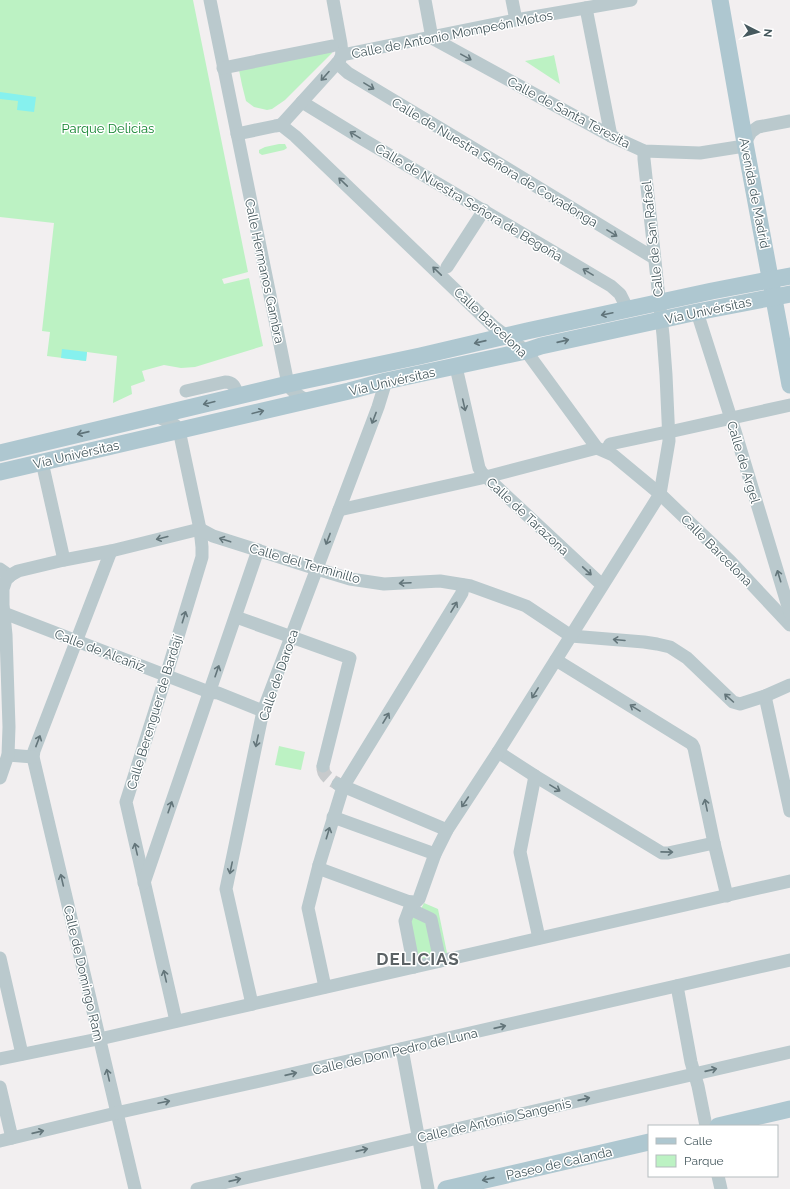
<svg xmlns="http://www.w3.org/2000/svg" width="790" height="1189" viewBox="0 0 790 1189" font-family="Raleway,sans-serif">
  <rect width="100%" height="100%" fill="#f2eff0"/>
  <!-- green -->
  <g fill="#bcf2c3">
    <polygon points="0,0 193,0 248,272 222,279 224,284 249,278 263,346 195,367 181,368 164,365 142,371 145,381 131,386 132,394 113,403 117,356 87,352 86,361 47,356 50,332 42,331 54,223 0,217"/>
    <polygon points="329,47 332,53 285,100 272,109 267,110 254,107 246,101 242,85 238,65"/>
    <polygon points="554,55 560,84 525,61 551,56"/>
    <polygon points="279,144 285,144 287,148 284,150 262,155 259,153 259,150 265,147"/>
    <polygon points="279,746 305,752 301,770 275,765"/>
    <polygon points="424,903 438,909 447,953 439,954 414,967 410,909 419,913"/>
  </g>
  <!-- water -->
  <g fill="#86f1ee">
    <polygon points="0,92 36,97 34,112 17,110 18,101 0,99"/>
    <polygon points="62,349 87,352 86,361 61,358"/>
  </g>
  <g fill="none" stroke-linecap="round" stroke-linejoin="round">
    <!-- minor-tunnel -->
    <path stroke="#c7cacc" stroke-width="13" stroke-dasharray="13 6" stroke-linecap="butt" d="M323 766C322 776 331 780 338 784"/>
    <!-- minor -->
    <g stroke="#bac9cd" stroke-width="13">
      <path d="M210 0 288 384C292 392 298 395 306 400"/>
      <polyline points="333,0 341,44 342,55"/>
      <polyline points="425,0 432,38 611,136 644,151 700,153 738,147 745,143 751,132 758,127 790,121"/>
      <polyline points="512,0 516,20"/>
      <polyline points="586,8 611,136"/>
      <polyline points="337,63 348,73 498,163 654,258"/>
      <polyline points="223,68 332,46"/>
      <polyline points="302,102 364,140 611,286 620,294 628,310"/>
      <polyline points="281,125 339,61 342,55 516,20 631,0"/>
      <polyline points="237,134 275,126 281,125 295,136 493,326 526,351 597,448 613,455 660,494 730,561 790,625"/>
      <polyline points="447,267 484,210"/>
      <polyline points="697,312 735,431 790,613"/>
      <polyline points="456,367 479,468 482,473 602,585"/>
      <path d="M186 391 225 382C234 382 235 388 238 395"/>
      <polyline points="156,416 175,425 179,430 200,529 202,547 202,557 166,676 126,802 176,1021"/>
      <polyline points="669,432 790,405"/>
      <polyline points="608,448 610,444 662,433"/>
      <polyline points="42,462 64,560"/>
      <polyline points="339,510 486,477 597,448"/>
      <polyline points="111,551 34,751 33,757 135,1189"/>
      <polyline points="0,569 10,576"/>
      <polyline points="4,613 209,692 218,693 263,711"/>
      <polyline points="236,617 350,658 323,766"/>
      <polyline points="556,660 692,744 694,748 714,843 727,896"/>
      <polyline points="765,696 790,811"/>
      <polyline points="498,752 535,776 662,853 668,853 714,843"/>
      <polyline points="8,755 33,757"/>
      <polyline points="535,776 520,852 539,938"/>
      <polyline points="0,778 8,755 9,727 6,635 3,605 3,589 6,580 11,575 18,571 64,560 111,551 200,529 213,536 317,569 350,579 384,584 440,581 471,586 526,606 571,636 644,642 657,644 670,647 687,658 733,702 740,704 765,696 790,685"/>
      <polyline points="338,784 447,830"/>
      <polyline points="333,817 435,854"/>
      <polyline points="319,865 308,908 325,987"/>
      <polyline points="144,883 258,550"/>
      <polyline points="412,902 407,901 323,870 321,868 319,865 343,787 459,598 462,593 463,585"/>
      <polyline points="410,909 431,919 440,961"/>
      <polyline points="0,958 22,1054"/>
      <polyline points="414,967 405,921 412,902 416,902 419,899 435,854 447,830 498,752 660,494 669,441 666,375 663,335 644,159 644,151"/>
      <polyline points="677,986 691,1062 698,1086 706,1126"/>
      <polyline points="252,1004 226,889 263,711 378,407 386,381"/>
      <polyline points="104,1038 790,881"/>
      <polyline points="402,1049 428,1189"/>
      <polyline points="0,1059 93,1040"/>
      <polyline points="0,1087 12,1138"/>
      <polyline points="0,1141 116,1113 269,1079 790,960"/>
      <polyline points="718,1176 721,1189"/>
      <polyline points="197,1189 790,1052"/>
    </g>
    <!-- major -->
    <g stroke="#aec7d0" stroke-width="17">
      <polyline points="720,0 745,143 790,385"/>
      <polyline points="0,453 288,384 420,356 527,331 712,291 790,276"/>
      <polyline points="0,472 349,391 386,381 526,351 541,346 697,312 790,294"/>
      <polyline points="718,1126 790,1109"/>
      <polyline points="446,1189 649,1142"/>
    </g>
  </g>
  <!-- one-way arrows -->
  <defs><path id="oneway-shaft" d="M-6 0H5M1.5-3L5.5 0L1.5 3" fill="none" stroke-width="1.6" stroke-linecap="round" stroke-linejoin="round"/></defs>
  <g stroke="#63757a">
    <use href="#oneway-shaft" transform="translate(466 57) rotate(29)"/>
    <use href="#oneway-shaft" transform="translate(325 76) rotate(132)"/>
    <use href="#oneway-shaft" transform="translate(369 86) rotate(31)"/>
    <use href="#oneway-shaft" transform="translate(355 135) rotate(-149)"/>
    <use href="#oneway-shaft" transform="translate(343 182) rotate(-136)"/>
    <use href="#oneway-shaft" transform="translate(612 233) rotate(32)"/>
    <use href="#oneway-shaft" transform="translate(437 271) rotate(-136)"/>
    <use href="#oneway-shaft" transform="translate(588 272) rotate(-149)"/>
    <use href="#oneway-shaft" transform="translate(464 405) rotate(77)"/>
    <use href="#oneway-shaft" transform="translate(374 418) rotate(111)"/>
    <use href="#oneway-shaft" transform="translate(162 538) rotate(166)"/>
    <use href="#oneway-shaft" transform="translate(328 539) rotate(111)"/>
    <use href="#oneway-shaft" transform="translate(225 540) rotate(-162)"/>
    <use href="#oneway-shaft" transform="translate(587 571) rotate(43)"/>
    <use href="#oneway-shaft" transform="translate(779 576) rotate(-107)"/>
    <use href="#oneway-shaft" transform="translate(405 583) rotate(177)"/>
    <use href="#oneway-shaft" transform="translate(454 607) rotate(-59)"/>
    <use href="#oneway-shaft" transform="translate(184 617) rotate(-73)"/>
    <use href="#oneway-shaft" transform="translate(619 640) rotate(-175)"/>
    <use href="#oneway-shaft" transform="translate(217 671) rotate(-71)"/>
    <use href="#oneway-shaft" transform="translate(535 693) rotate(122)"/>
    <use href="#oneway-shaft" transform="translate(729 698) rotate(-138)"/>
    <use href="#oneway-shaft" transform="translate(635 708) rotate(-148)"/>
    <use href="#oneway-shaft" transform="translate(386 718) rotate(-59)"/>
    <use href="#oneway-shaft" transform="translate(38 741) rotate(-69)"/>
    <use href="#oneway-shaft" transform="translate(257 741) rotate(102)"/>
    <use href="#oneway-shaft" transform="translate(555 788) rotate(31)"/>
    <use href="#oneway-shaft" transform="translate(465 802) rotate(124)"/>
    <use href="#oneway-shaft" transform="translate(706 805) rotate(-102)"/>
    <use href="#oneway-shaft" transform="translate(170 807) rotate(-71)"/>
    <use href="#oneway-shaft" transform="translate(328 833) rotate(-73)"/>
    <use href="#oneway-shaft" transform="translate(136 849) rotate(-103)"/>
    <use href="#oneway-shaft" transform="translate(667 852) rotate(1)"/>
    <use href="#oneway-shaft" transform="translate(231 868) rotate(102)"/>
    <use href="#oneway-shaft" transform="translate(62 880) rotate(-103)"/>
    <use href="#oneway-shaft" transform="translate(165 976) rotate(-103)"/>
    <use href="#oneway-shaft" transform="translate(500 1027) rotate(-13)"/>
    <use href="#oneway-shaft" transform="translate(711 1070) rotate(-13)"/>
    <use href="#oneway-shaft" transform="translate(291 1074) rotate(-13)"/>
    <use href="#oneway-shaft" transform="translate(108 1075) rotate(-103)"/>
    <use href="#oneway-shaft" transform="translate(584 1099) rotate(-13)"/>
    <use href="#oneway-shaft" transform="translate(164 1102) rotate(-12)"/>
    <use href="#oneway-shaft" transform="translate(38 1132) rotate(-13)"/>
    <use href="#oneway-shaft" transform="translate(362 1150) rotate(-13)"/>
    <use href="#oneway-shaft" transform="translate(235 1180) rotate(-13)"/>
  </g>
  <g stroke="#60747a">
    <use href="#oneway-shaft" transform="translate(607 314) rotate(168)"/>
    <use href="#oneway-shaft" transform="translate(563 341) rotate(-13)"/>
    <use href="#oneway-shaft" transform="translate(480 342) rotate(167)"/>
    <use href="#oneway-shaft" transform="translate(209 403) rotate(166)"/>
    <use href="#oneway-shaft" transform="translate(258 412) rotate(-14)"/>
    <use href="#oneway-shaft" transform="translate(83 433) rotate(167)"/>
    <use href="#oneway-shaft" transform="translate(488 1179) rotate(167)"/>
  </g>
  <g text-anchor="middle" stroke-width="3" stroke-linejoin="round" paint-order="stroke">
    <!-- street labels -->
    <g font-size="13" fill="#46595e" stroke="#fff">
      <text transform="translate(452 34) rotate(-11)" y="5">Calle de Antonio Mompeón Motos</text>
      <text transform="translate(569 112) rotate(28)" y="5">Calle de Santa Teresita</text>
      <text transform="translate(495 162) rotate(31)" y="5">Calle de Nuestra Señora de Covadonga</text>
      <text transform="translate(755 193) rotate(79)" y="5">Avenida de Madrid</text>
      <text transform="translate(469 202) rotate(31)" y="5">Calle de Nuestra Señora de Begoña</text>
      <text transform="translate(652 239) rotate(-96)" y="5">Calle de San Rafael</text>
      <text transform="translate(265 271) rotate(78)" y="5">Calle Hermanos Gambra</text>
      <text transform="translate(708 310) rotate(-12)" y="5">Vía Univérsitas</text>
      <text transform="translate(491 322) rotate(43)" y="5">Calle Barcelona</text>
      <text transform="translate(392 381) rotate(-13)" y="5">Vía Univérsitas</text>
      <text transform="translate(76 454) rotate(-13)" y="5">Vía Univérsitas</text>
      <text transform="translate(744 462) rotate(73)" y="5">Calle de Argel</text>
      <text transform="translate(528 516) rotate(43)" y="5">Calle de Tarazona</text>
      <text transform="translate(717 550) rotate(45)" y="5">Calle Barcelona</text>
      <text transform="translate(305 563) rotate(16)" y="5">Calle del Terminillo</text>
      <text transform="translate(100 650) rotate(21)" y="5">Calle de Alcañiz</text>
      <text transform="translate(278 675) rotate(-71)" y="5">Calle de Daroca</text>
      <text transform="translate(154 712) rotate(-73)" y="5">Calle Berenguer de Bardají</text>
      <text transform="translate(84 973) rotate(77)" y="5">Calle de Domingo Ram</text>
      <text transform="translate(395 1051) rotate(-13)" y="5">Calle de Don Pedro de Luna</text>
      <text transform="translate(494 1120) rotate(-13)" y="5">Calle de Antonio Sangenis</text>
      <text transform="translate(559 1163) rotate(-13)" y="5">Paseo de Calanda</text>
    </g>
    <!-- park labels -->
    <g font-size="13" fill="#12852f" stroke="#fff">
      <text x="108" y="133">Parque Delicias</text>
    </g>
    <!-- district labels -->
    <g font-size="17" font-weight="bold" letter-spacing="1" fill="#5b6265" stroke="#fff">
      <text x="418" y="965">DELICIAS</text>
    </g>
  </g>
  <!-- legend -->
  <rect x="648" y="1125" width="130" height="52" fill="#ffffff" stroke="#b5bdbf"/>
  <rect x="656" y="1138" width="20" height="6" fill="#aec7d0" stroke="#b5bdbf"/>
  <text x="684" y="1145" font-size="12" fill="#46595e">Calle</text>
  <rect x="656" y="1155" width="20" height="12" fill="#bcf2c3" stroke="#b5bdbf"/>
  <text x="684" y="1165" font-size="12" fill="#46595e">Parque</text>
  <!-- north arrow -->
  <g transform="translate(758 32) rotate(96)" stroke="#ffffff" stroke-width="3" paint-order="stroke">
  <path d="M0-3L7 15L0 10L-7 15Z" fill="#46595e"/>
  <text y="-6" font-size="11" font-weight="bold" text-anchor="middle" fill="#46595e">N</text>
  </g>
</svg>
